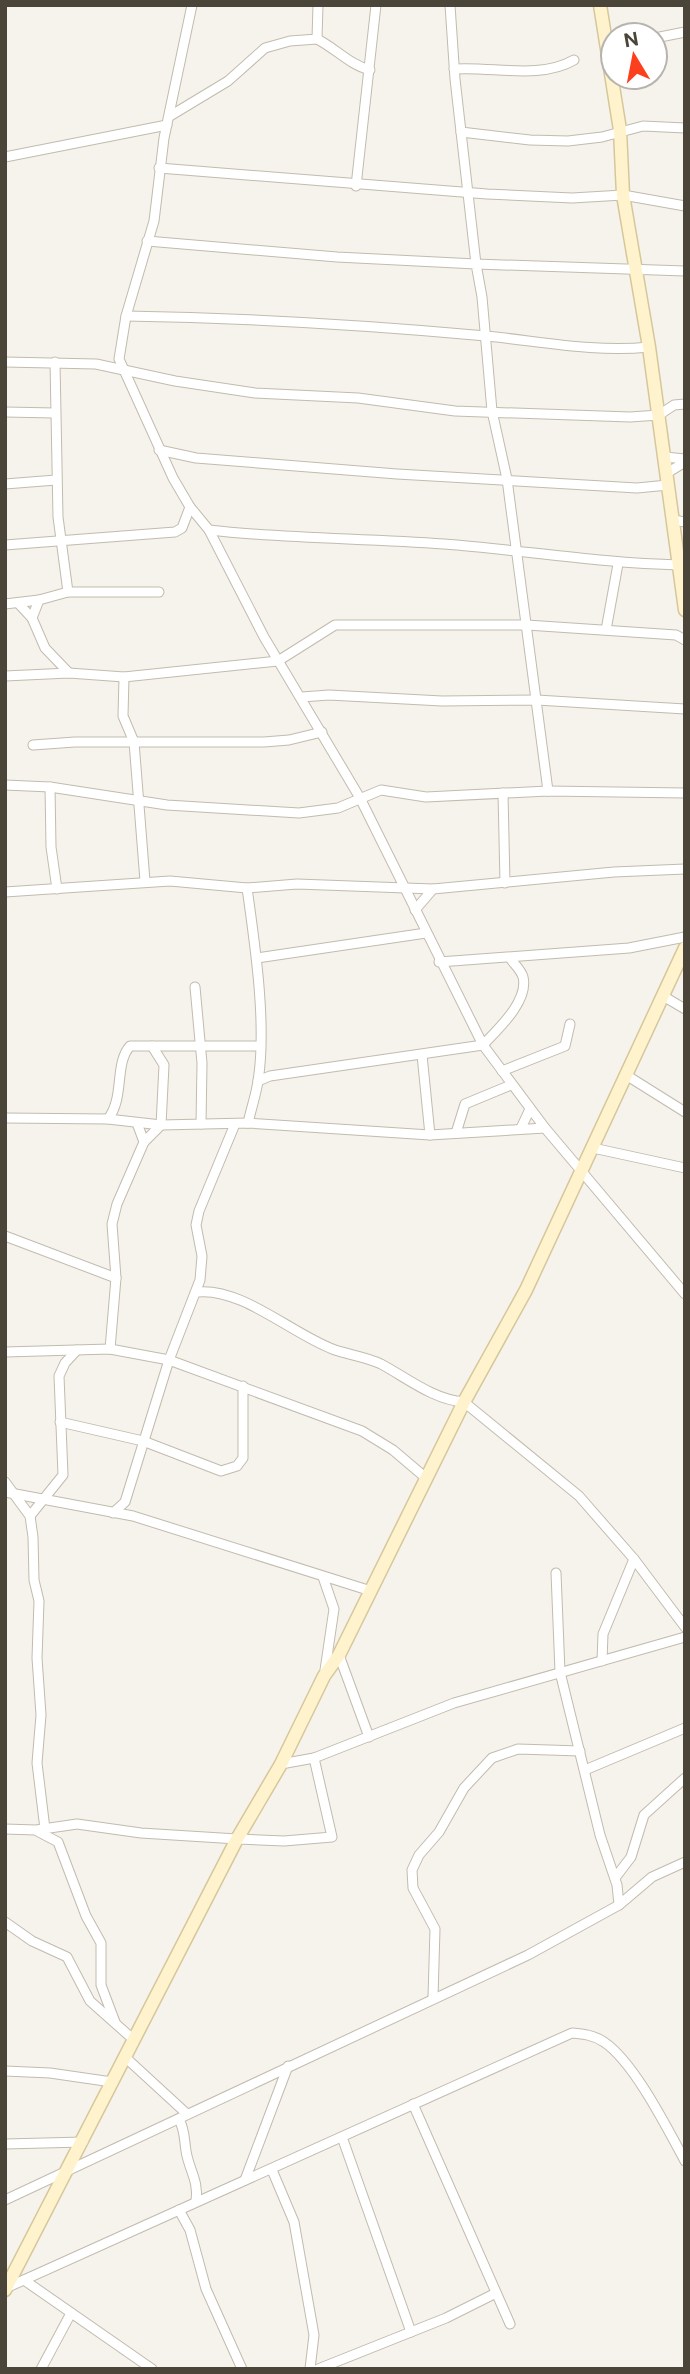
<svg xmlns="http://www.w3.org/2000/svg" width="690" height="2374" viewBox="0 0 690 2374" font-family="'Public Sans',sans-serif">
  <rect width="100%" height="100%" fill="#f6f3ec"/>
  <g fill="none" stroke-linecap="round" stroke-linejoin="round">
    <defs>
      <g id="street">
        <polyline points="192,5 164,138 154,221 126,316 119,359 173,478 190,507 209,530 264,637 360,798 483,1045 545,1128 685,1294"/>
        <polyline points="450,5 455,79 476,264 685,271"/>
        <polyline points="655,38 685,32"/>
        <path d="M317 39C335 48 350 65 370 70"/>
        <path d="M454 69C493 66 539 80 574 60"/>
        <polyline points="170,116 228,81 265,48 290,41 317,39 318,5"/>
        <polyline points="461,132 530,140 568,141 602,137 643,126 685,128"/>
        <polyline points="5,157 167,125"/>
        <polyline points="159,168 487,194 572,198 623,195 685,206"/>
        <polyline points="356,186 376,5"/>
        <polyline points="147,241 337,257 476,264 482,297 492,411 507,479 548,791"/>
        <path d="M126 316C246 318 366 325 486 336 539 341 596 353 649 347"/>
        <polyline points="5,362 96,364 175,381 255,393 358,398 455,411 630,417 659,415 674,405 685,404"/>
        <polyline points="55,362 58,517 68,592"/>
        <polyline points="5,412 55,413"/>
        <polyline points="159,450 196,458 397,474 637,488 668,485"/>
        <polyline points="665,457 685,459"/>
        <polyline points="667,473 685,462"/>
        <polyline points="5,484 56,480"/>
        <polyline points="673,520 685,522"/>
        <path d="M209 530C287 539 365 538 444 544 522 550 599 563 679 565"/>
        <polyline points="5,545 175,532 182,528 190,507"/>
        <polyline points="18,603 32,618 39,600"/>
        <polyline points="5,604 39,600 68,592 159,592"/>
        <polyline points="32,618 45,648 69,673"/>
        <polyline points="606,630 618,564"/>
        <polyline points="5,676 69,673 124,677 278,661 335,625 527,625 676,635 685,640"/>
        <polyline points="124,677 123,716 134,742 145,881"/>
        <polyline points="302,697 329,695 442,701 537,700 685,709"/>
        <polyline points="33,745 75,742 264,742 289,740 322,732"/>
        <polyline points="5,785 50,787 167,805 299,813 338,808 381,790 426,797 548,791 685,793"/>
        <polyline points="50,787 51,847 57,889"/>
        <polyline points="503,793 505,883"/>
        <path d="M247 888C255 945 267 1025 258 1081 256 1095 251 1109 248 1123"/>
        <polyline points="5,892 170,881 247,888 297,884 433,889 614,872 685,869"/>
        <polyline points="415,910 433,889"/>
        <polyline points="257,958 426,933"/>
        <polyline points="439,962 629,948 685,937"/>
        <polyline points="195,987 202,1063 201,1124"/>
        <polyline points="663,996 685,1009"/>
        <polyline points="422,1055 430,1135"/>
        <polyline points="502,1071 565,1046 570,1024"/>
        <polyline points="626,1075 685,1112"/>
        <path d="M258 1081 270 1076 483 1045C498 1029 529 1001 523 977 521 970 514 964 510 958"/>
        <polyline points="5,1118 108,1119 161,1125 248,1123 430,1135 545,1128"/>
        <path d="M108 1119C125 1097 114 1064 130 1046H259"/>
        <polyline points="137,1123 144,1142"/>
        <polyline points="521,1128 530,1109"/>
        <polyline points="456,1133 465,1104 511,1085"/>
        <polyline points="593,1148 685,1168"/>
        <polyline points="5,1236 116,1278"/>
        <path d="M197 1292C242 1287 293 1335 335 1350 350 1355 366 1357 381 1364 407 1378 434 1400 464 1402L579 1496 634 1559 685 1627"/>
        <polyline points="110,1349 116,1278 112,1224 117,1204 144,1142 161,1125 164,1065 152,1046"/>
        <polyline points="5,1352 110,1349 169,1360 362,1431 393,1450 426,1478"/>
        <polyline points="60,1422 143,1441 221,1471 237,1466 243,1458 243,1386"/>
        <polyline points="5,1482 30,1516 33,1537 34,1580 39,1601 37,1658 41,1715 37,1763 45,1829"/>
        <polyline points="5,1492 133,1516 371,1591"/>
        <polyline points="113,1513 125,1502 169,1360 200,1280 202,1256 196,1225 199,1211 235,1124"/>
        <polyline points="30,1516 63,1475 59,1376 65,1363 77,1350"/>
        <polyline points="556,1573 560,1672 600,1835 617,1885 619,1905"/>
        <polyline points="323,1577 334,1609 325,1670"/>
        <polyline points="339,1655 369,1737"/>
        <polyline points="602,1661 603,1634 634,1559"/>
        <polyline points="281,1764 314,1758 454,1703 685,1637"/>
        <polyline points="585,1770 685,1728"/>
        <polyline points="5,1829 36,1830 77,1824 141,1833 237,1839 284,1841 332,1837 314,1758"/>
        <polyline points="37,1831 58,1842 86,1916 101,1943 101,1985 115,2022"/>
        <polyline points="615,1878 631,1857 644,1815 685,1778"/>
        <polyline points="5,1922 32,1941 67,1957 90,2001 134,2040"/>
        <polyline points="433,1997 435,1929 413,1888 412,1870 419,1855 439,1832 464,1788 492,1758 518,1749 580,1751"/>
        <polyline points="125,2057 187,2114"/>
        <polyline points="5,2071 50,2073 112,2082"/>
        <polyline points="413,2104 510,2324"/>
        <path d="M179 2119C185 2131 184 2138 186 2151 189 2170 199 2181 196 2201"/>
        <polyline points="342,2137 411,2332"/>
        <polyline points="5,2144 83,2142"/>
        <polyline points="272,2170 294,2222 314,2335 310,2369"/>
        <polyline points="245,2180 288,2066"/>
        <polyline points="5,2200 528,1955 619,1905 652,1877 685,1862"/>
        <polyline points="179,2210 190,2230 206,2289 242,2369"/>
        <polyline points="24,2280 152,2369"/>
        <path d="M6 2288 572 2033C583 2034 594 2035 604 2042 634 2062 667 2128 685 2161"/>
        <polyline points="41,2369 71,2313"/>
        <polyline points="318,2369 446,2318 496,2293"/>
      </g>
      <g id="secondary">
        <polyline points="600,5 620,130 623,195 649,347 685,610"/>
        <polyline points="5,2290 237,1839 281,1764 324,1676 339,1655 464,1402 526,1290 685,948"/>
      </g>
    </defs>
    <!-- street casing -->
    <use href="#street" stroke="#c2bbae" stroke-width="11"/>
    <!-- secondary casing -->
    <use href="#secondary" stroke="#d6c79b" stroke-width="15"/>
    <!-- street -->
    <use href="#street" stroke="#fff" stroke-width="9"/>
    <!-- secondary -->
    <use href="#secondary" stroke="#fff3cd" stroke-width="12"/>
  </g>
  <!-- border -->
  <rect width="690" height="2374" fill="none" stroke="#4b4439" stroke-width="14"/>
  <!-- north arrow -->
  <g transform="translate(634 56) rotate(350)"><circle r="33" fill="#ffffff" stroke="#b7b4b0" stroke-width="2"/>
  <path d="M0-5L12 26L0 18L-12 26Z" fill="#fc3f1d"/>
  <text y="-10" font-size="19" font-weight="bold" text-anchor="middle" fill="#4b4439">N</text>
  </g>
</svg>
